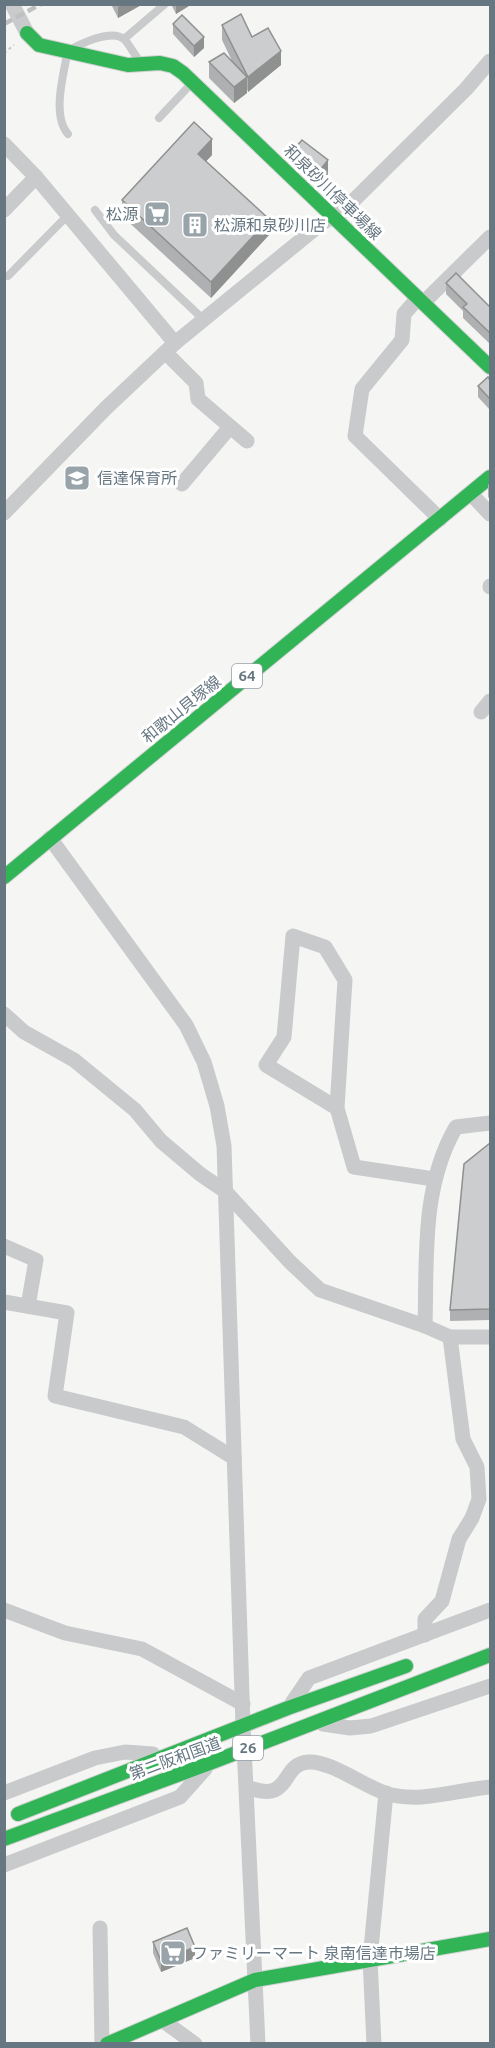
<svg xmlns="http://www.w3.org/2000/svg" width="495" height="2048" viewBox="0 0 495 2048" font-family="Ubuntu,'Noto Sans JP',sans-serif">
  <rect width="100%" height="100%" fill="#f5f5f4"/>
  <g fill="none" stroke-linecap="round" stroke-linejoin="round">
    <defs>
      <g id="fast">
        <polyline points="27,33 39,45 128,65 160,63 173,66 183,73 490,367"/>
        <polyline points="4,877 490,477"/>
        <polyline points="18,1814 288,1708 406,1666"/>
        <polyline points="4,1839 210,1763 490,1655"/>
        <polyline points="107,2044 255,1980 490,1939"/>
      </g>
    </defs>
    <!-- fast casing -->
    <use href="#fast" stroke="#d1d2d3" stroke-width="16"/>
    <!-- path -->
    <polyline stroke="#c7c8c9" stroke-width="2" stroke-dasharray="3 3" stroke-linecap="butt" points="4,53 14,45"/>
    <!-- lane -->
    <g stroke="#c9cacb" stroke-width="8">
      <polyline points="124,39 165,4"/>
      <path d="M75 47C87 41 114 29 125 40 130 46 134 54 139 60"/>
      <path d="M67 55C63 76 52 116 68 134"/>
      <polyline points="159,118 190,85"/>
      <polyline points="95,210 114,235 203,319"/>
      <polyline points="8,276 67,216"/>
    </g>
    <!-- street -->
    <g stroke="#c9cacb" stroke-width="15">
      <polyline points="12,4 27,33"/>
      <polyline points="4,144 36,177 175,343"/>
      <polyline points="4,210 36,177"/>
      <polyline points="418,298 404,314 402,340 362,389 355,436 440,519"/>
      <polyline points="423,303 490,237"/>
      <polyline points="166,353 196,383 198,399 247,441"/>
      <polyline points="182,484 230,427"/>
      <polyline points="471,494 490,514"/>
      <polyline points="4,513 106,408 175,343 322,223 343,211 466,89 490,61"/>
      <polyline points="490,587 490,586"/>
      <polyline points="481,712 490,701"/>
      <polyline points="50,838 186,1025 204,1062 217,1106 224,1146 243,1725 258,2044"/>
      <polyline points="4,1014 24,1032 74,1060 135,1110 161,1141 200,1174 225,1191 290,1262 320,1290 425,1326 450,1337 490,1337"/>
      <polyline points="337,1108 266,1065 284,1037 293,936 325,947 345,980 337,1108 354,1167 434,1179"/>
      <polyline points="4,1246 36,1260 28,1306"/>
      <polyline points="4,1302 67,1313 55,1396 184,1427 234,1458"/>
      <path d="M425 1326C427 1259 421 1187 456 1127L490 1123"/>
      <polyline points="4,1610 65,1633 142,1649 243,1704"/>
      <polyline points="425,1635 425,1619 442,1601 459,1539 472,1518 479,1499 477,1467 463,1439 450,1337"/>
      <polyline points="292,1703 309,1678 490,1610"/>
      <polyline points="323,1724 350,1728 371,1726 490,1686"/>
      <path d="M247 1787C292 1805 280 1764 308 1762 329 1760 364 1786 385 1793 419 1804 456 1790 490 1787"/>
      <polyline points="4,1793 95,1758 125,1752 153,1754"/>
      <polyline points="4,1865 180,1797 205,1769"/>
      <polyline points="100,1928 102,2044"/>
      <polyline points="162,2020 195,2044"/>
      <polyline points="374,2044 370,1959 386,1793"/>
    </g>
    <!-- fast -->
    <use href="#fast" stroke="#30b455" stroke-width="14"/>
    <!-- rail -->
    <polyline stroke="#bfc0c1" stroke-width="4.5" stroke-dasharray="9 4.5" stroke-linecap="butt" points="4,24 41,4"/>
  </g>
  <!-- wall -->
  <g fill="#afb0b1">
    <polygon points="111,4 143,4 118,18"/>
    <polygon points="171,4 192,4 176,14"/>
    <polygon points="173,24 204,48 194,57 173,34"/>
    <polygon points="222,25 252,37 281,65 248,92 247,89 247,93 234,103 209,78 209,62 233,63 222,40"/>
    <polygon points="296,147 328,176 320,186 296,162"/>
    <polygon points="212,155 206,161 269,235 211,298 122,216 122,200"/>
    <polygon points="446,283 490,307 490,344 463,318 463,311 446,294"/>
    <polygon points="490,380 490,410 478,397 478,386"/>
    <polygon points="490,483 490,499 488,497 488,485"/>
    <polygon points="490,1143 490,1320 450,1321 450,1310"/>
    <polygon points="153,1942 195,1958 161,1972 153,1953"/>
  </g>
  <!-- shaded-wall -->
  <g fill="#8f9090">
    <polygon points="123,4 143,4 118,18 118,7"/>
    <polygon points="176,4 192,4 176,14"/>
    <polygon points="204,37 204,48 194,57 194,46"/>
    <polygon points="281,51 281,65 248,92 248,77"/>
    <polygon points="247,77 247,93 234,103 234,87"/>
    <polygon points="212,139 212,155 198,170 198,154"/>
    <polygon points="328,160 328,176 320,186 320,170"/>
    <polygon points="269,219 269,235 211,298 211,282"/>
    <polygon points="195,1947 195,1958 161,1972 161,1961"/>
  </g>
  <!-- building -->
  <g fill="#cccdce" stroke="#8f9090" stroke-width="1.5">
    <polygon points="241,14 252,37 268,28 281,51 248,77 222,25"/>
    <polygon points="182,15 204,37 194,46 173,24"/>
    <polygon points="224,53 247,77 234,87 209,62"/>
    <polygon points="194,122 212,139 198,154 269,219 211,282 122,200"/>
    <polygon points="302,140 328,160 320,170 296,147"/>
    <polygon points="456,273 490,307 490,333 463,307 467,304 446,283"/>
    <polygon points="488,377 490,380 490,399 478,386"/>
    <polygon points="490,1143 490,1309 450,1310 464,1164"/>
    <polygon points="187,1928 195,1947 161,1961 153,1942"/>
  </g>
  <!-- icons -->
  <defs>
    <symbol id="supermarket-square" viewBox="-11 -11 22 22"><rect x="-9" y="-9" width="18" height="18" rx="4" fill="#98a3aa" stroke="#fff"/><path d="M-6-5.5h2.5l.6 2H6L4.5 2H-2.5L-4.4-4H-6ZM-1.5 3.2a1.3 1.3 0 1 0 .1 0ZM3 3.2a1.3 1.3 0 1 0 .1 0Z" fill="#fff"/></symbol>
    <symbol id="building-square" viewBox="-11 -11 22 22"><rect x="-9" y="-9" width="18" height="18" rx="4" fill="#98a3aa" stroke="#fff"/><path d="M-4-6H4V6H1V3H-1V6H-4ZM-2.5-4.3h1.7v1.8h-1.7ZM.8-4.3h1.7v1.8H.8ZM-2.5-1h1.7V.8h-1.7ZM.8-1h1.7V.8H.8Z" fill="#fff"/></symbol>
    <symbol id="school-square" viewBox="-11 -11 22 22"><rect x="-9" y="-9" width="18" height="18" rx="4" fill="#98a3aa" stroke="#fff"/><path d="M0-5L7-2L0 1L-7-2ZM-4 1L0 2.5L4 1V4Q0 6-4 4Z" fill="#fff"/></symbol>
  </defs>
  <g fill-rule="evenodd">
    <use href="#supermarket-square" x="142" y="199" width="30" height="30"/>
    <use href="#building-square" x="180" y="210" width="30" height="30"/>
    <use href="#school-square" x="62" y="463" width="30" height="30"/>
    <use href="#supermarket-square" x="158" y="1938" width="30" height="30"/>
  </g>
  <g text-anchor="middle" stroke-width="6" stroke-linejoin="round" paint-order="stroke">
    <!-- shield labels -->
    <g fill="#fff" stroke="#94a0a8" stroke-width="1.5">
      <rect x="232" y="664" width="30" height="24" rx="4.5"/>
      <rect x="233" y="1736" width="30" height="24" rx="4.5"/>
    </g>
    <g font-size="15" font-weight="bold" fill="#667782">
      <text x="247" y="681">64</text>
      <text x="248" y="1753">26</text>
    </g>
    <!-- street labels -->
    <g font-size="16" fill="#667782" stroke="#fff">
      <text transform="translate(333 192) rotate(44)" y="6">和泉砂川停車場線</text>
      <text transform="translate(181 709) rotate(-39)" y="6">和歌山貝塚線</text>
      <text transform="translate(175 1758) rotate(-20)" y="6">第二阪和国道</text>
    </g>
    <!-- poi labels -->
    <g font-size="16" fill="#667782" stroke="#fff" text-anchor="start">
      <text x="138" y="220" text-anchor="end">松源</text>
      <text x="214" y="231">松源和泉砂川店</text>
      <text x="97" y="484">信達保育所</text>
      <text x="192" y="1959">ファミリーマート 泉南信達市場店</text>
    </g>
  </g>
  <!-- border -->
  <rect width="495" height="2048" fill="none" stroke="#667782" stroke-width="12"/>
</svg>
